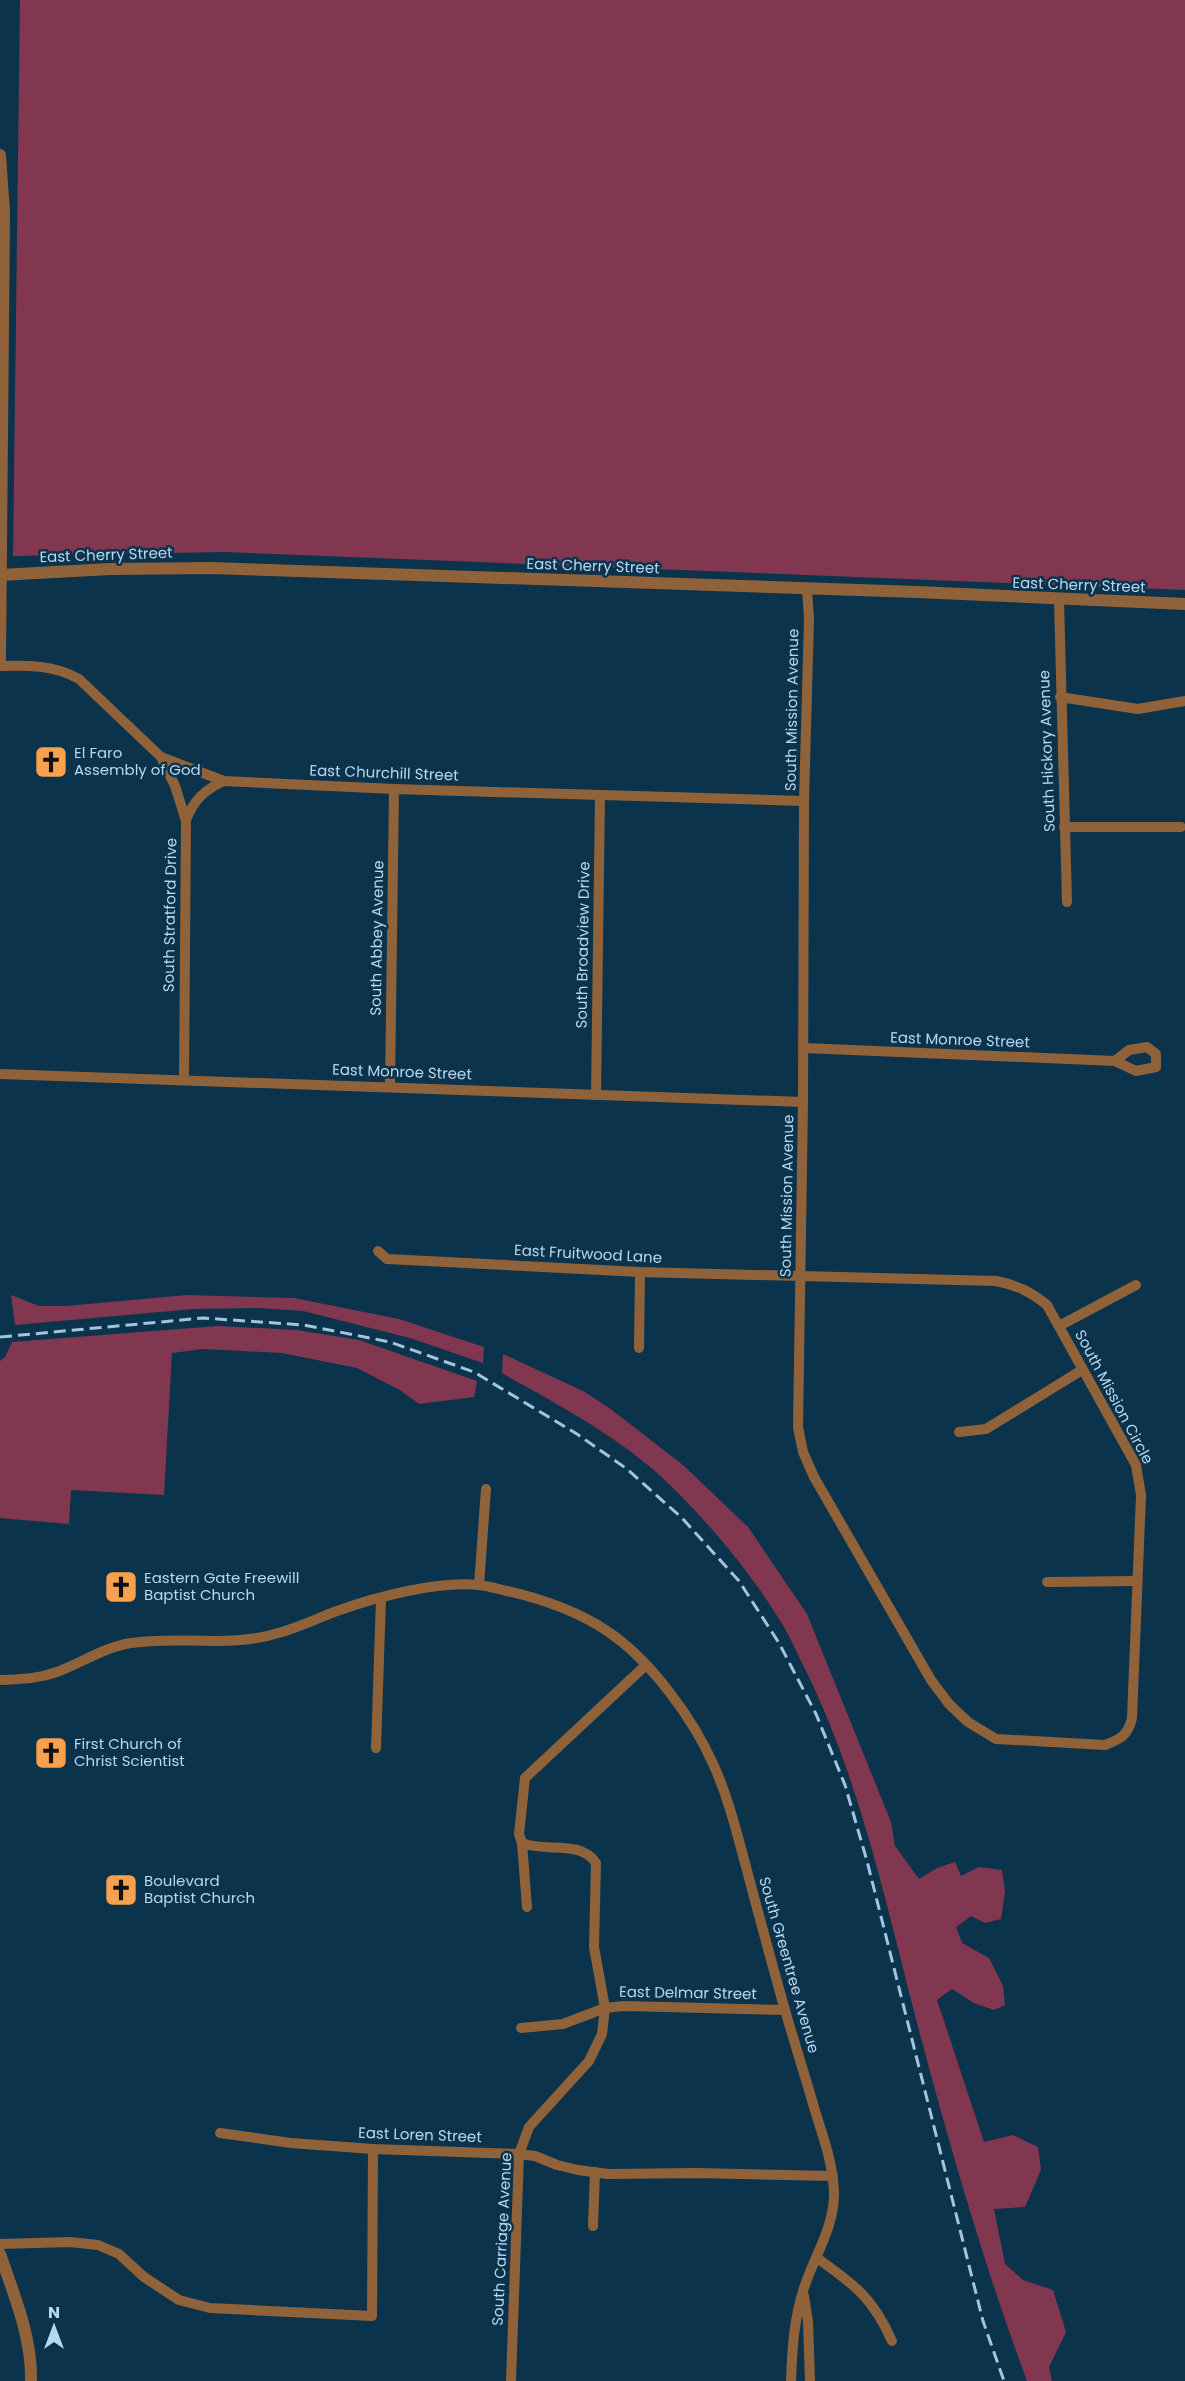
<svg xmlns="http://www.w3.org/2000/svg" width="1185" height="2381" viewBox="0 0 1185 2381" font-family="Poppins,sans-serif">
  <rect width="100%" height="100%" fill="#0c334c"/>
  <!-- green -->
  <g fill="#813750">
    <polygon points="20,0 1185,0 1185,590 225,552 13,556"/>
    <polygon points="11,1295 39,1306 66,1306 187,1295 294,1298 399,1319 484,1347 483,1363 410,1338 303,1311 259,1308 193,1309 15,1325"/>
    <polygon points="218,1326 297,1330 359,1340 477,1381 474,1397 419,1404 400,1390 357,1368 282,1353 203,1349 172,1353 164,1495 71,1490 69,1524 0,1518 0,1361 5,1357 12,1342"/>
    <path d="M503 1354 585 1392 612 1410 683 1465 748 1527 807 1614 891 1822 895 1846 919 1879 937 1868 955 1862 961 1876 979 1867 1002 1870 1005 1892 1001 1919 985 1923 971 1916 956 1927 962 1943 989 1958 1003 1986 1005 2005 994 2010 974 2003 952 1989 937 2000 984 2142 1013 2135 1038 2147 1041 2170 1025 2207 994 2209 1005 2264 1023 2280 1053 2290 1066 2332 1049 2367 1052 2381H1027C983 2263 948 2140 916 2019 885 1900 860 1780 805 1669 798 1655 792 1641 784 1627 756 1580 720 1536 682 1497 633 1444 564 1408 502 1373Z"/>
  </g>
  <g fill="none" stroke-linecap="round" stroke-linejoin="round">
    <!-- minor -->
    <g stroke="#90623a" stroke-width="10">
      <polyline points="1059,600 1067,902"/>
      <path d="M0 666C28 665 54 665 79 679L161 757 224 781 394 789 804 801"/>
      <polyline points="1060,697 1138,709 1185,701"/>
      <polyline points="161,757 175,786 186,821 184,1079"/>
      <path d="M186 820C194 800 204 790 224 781"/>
      <polyline points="1064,827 1181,827"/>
      <polyline points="804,1048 1115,1061 1129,1050 1147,1047 1156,1054 1156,1067 1136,1071 1115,1061"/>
      <polyline points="0,1074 803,1102"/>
      <polyline points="390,1086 394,789"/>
      <polyline points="596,1095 600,795"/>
      <path d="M378 1251 387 1259 640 1272 996 1281C1017 1285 1031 1292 1047 1305L1136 1465 1141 1495 1132 1718C1128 1735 1121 1739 1105 1745L996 1739 968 1722 949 1704 931 1680 814 1477 803 1452 798 1427 803 1102 804 801 809 619 807 589"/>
      <polyline points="1059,1326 1136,1285"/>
      <polyline points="639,1348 640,1272"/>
      <polyline points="959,1432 986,1429 1082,1370"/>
      <polyline points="1047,1582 1137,1581"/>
      <polyline points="479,1585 486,1489"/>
      <path d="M0 1680C20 1679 38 1679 57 1672 82 1663 104 1647 131 1643 183 1635 229 1649 282 1632 301 1626 318 1618 337 1611 376 1597 436 1581 479 1585 488 1586 498 1589 507 1591 542 1599 577 1611 607 1631 650 1659 694 1720 714 1766 728 1797 736 1830 745 1863 758 1912 771 1961 785 2010 795 2045 806 2079 816 2114 824 2139 833 2165 834 2192 835 2226 814 2257 804 2288 794 2318 792 2350 791 2381"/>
      <polyline points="376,1748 381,1599"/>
      <polyline points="527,1907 522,1843 519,1834 525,1778 646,1665"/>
      <polyline points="521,2028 563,2024 605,2008 624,2006 785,2010"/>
      <polyline points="220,2133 291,2143 373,2149 519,2154 535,2156 557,2165 578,2170 608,2174 696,2173 833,2176"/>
      <polyline points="593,2226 595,2172"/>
      <polyline points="0,2244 70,2242 98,2245 119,2254 144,2277 179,2300 210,2308 372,2316 373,2149"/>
      <path d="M817 2258C855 2285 873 2298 892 2341"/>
      <polyline points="804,2296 808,2322 810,2381"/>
      <path d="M511 2381 519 2154 529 2127 589 2061 602 2034 605 2008 594 1947 596 1863C580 1839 546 1853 522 1843"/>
    </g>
    <!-- tertiary -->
    <g stroke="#90623a" stroke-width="12">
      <polyline points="0,155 4,212 0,659"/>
      <polyline points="0,575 110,569 211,568 917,592 1185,604"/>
      <path d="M0 2254C14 2295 32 2337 31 2381"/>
    </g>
    <!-- rail -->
    <polyline stroke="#a2c5de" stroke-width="3" stroke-dasharray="12 6" stroke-linecap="butt" points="0,1337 203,1318 304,1325 390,1342 474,1372 577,1434 627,1469 682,1518 739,1581 779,1643 816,1714 845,1785 867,1861 983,2321 1004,2381"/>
  </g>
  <!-- icons -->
  <defs>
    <symbol id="church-square" viewBox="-11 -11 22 22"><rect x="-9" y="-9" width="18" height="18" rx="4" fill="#f9a04c" stroke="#0c334c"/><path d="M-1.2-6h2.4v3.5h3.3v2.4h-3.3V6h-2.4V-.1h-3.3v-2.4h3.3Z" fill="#111"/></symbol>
  </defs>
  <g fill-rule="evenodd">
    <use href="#church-square" x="32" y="743" width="38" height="38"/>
    <use href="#church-square" x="102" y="1568" width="38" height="38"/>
    <use href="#church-square" x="32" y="1734" width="38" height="38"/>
    <use href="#church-square" x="102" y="1871" width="38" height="38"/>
  </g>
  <g text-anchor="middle" stroke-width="5" stroke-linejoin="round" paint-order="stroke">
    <!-- street labels -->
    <g font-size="15" fill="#b5d7f1" stroke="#0c334c">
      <text transform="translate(106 555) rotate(-2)" y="5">East Cherry Street</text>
      <text transform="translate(593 566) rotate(2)" y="5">East Cherry Street</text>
      <text transform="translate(1079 585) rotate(2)" y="5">East Cherry Street</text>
      <text transform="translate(792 710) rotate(-89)" y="5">South Mission Avenue</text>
      <text transform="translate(1047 751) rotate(-92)" y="5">South Hickory Avenue</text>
      <text transform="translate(384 773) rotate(2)" y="5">East Churchill Street</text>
      <text transform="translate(170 915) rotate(-89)" y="5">South Stratford Drive</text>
      <text transform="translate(377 938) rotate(-89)" y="5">South Abbey Avenue</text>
      <text transform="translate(583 945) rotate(-89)" y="5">South Broadview Drive</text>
      <text transform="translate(960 1040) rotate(2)" y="5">East Monroe Street</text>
      <text transform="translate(402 1072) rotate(2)" y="5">East Monroe Street</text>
      <text transform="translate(787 1196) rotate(-89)" y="5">South Mission Avenue</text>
      <text transform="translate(588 1254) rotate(3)" y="5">East Fruitwood Lane</text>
      <text transform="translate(1114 1397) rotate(62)" y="5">South Mission Circle</text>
      <text transform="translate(789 1965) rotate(74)" y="5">South Greentree Avenue</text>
      <text transform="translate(688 1993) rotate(1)" y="5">East Delmar Street</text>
      <text transform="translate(420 2135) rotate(2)" y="5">East Loren Street</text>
      <text transform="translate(502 2239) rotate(-87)" y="5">South Carriage Avenue</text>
    </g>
    <!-- poi labels -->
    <g font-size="15" fill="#b5d7f1" stroke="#0c334c" text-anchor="start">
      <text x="74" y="758">El Faro<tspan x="74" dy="17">Assembly of God</tspan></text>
      <text x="144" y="1583">Eastern Gate Freewill<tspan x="144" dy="17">Baptist Church</tspan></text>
      <text x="74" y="1749">First Church of<tspan x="74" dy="17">Christ Scientist</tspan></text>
      <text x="144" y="1886">Boulevard<tspan x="144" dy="17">Baptist Church</tspan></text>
    </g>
  </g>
  <!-- north arrow -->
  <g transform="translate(54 2327)" stroke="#0c334c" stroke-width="4.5" paint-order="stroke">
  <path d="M0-4.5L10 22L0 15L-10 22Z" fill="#b5d7f1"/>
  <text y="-9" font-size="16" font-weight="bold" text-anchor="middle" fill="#b5d7f1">N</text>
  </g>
</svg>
